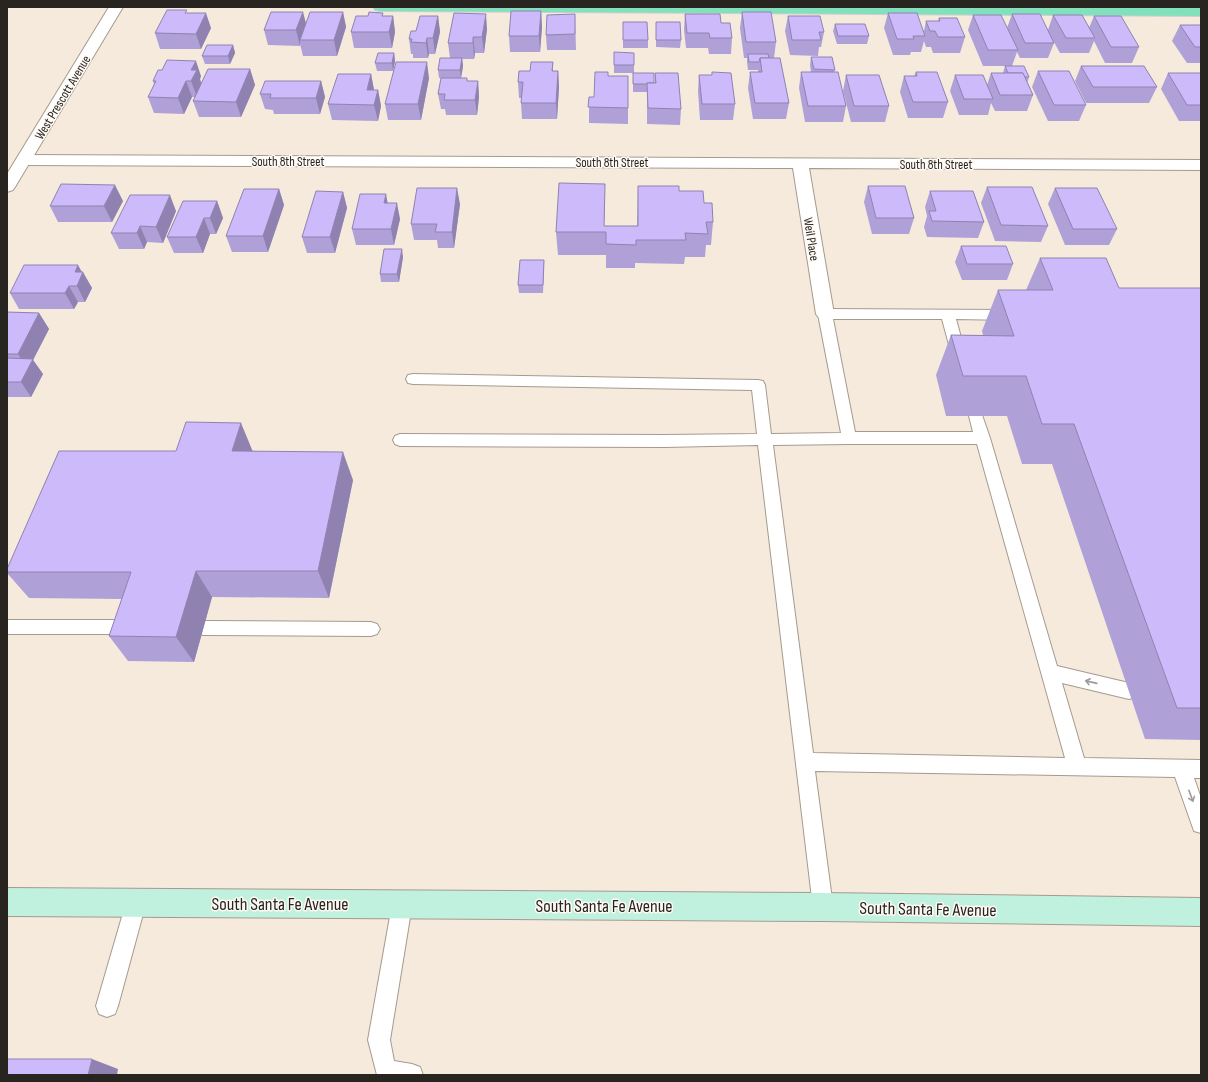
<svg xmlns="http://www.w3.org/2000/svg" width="1208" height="1082" viewBox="0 0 1208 1082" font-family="'Sofia Sans Condensed',sans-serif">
  <rect width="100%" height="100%" fill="#f6eadd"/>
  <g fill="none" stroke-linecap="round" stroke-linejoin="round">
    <defs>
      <g id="service">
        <path d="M825 309 1009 310 1014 312 1016 315 1014 318 1009 320 956 319 966 356 964 359 959 361 954 359 952 356 942 319H833L855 432H973L969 416 971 412 976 411 981 412 990 438 1057 666 1129 683 1135 685 1138 691 1135 697 1129 699 1062 683 1084 758 1201 760V778H1194L1201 798V833L1194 831 1175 777 815 771 833 907 830 914 823 917 816 914 813 907 758 445 664 447 400 446 395 444 393 440 395 436 400 434 664 435 757 434 752 390 413 384 408 383 406 379 408 375 413 374 758 380 763 381 765 385 771 434 841 433 818 314 820 311ZM849 444H977L1065 758 813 753 773 445Z"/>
        <polygon points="7,620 134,620 140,622 143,627 140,632 134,634 7,634"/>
        <polygon points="203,621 371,622 377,624 380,629 377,634 371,636 203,635 197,633 194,628 197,623"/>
        <polygon points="136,893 143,896 146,903 118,1006 115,1014 107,1017 99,1014 96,1006 126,903 129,896"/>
        <polygon points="402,895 409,898 412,905 390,1040 394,1061 412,1064 420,1067 423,1075 377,1075 368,1040 392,905 395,898"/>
      </g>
      <polygon id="minor" points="24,155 1201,160 1201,170 809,168 834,314 831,318 825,320 819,318 816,314 793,168 24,165 18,163 16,160 18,157"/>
      <polygon id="tertiary" points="109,7 123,7 15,187 13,190 7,192 7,174"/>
      <polygon id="secondary" points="7,888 823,893 1201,898 1201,926 823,921 7,916"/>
      <polygon id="primary" points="373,7 1201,8 1201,16 380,11 375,10"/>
    </defs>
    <!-- service casing -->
    <use href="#service" stroke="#a59a8e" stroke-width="2"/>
    <!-- minor casing -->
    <use href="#minor" stroke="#a59a8e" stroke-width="2"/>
    <!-- tertiary casing -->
    <use href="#tertiary" stroke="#a59a8e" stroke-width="2"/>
    <!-- secondary casing -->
    <use href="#secondary" stroke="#a59a8e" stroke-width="2"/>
    <!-- primary casing -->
    <use href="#primary" stroke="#d0cfce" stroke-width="2"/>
    <!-- service -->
    <use href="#service" fill="#fff" fill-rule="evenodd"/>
    <!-- minor -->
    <use href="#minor" fill="#fff" fill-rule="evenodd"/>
    <!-- tertiary -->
    <use href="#tertiary" fill="#fff" fill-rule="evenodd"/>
    <!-- secondary -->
    <use href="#secondary" fill="#c0f0de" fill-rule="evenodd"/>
    <!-- primary -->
    <use href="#primary" fill="#82e1bd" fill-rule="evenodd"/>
  </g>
  <!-- wall -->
  <g fill="#afa0d8">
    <polygon points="541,11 542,27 540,52 510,52 509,36"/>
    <polygon points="343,12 346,27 337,56 303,56 300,44 300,46 268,45 264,30 306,23"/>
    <polygon points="742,12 776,42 774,58 789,103 786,119 753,119 748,88 750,72 758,72 758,70 748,70 747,62 747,58 744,58 740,28"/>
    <polygon points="187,13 211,28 201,49 160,49 155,33"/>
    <polygon points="888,13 924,31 926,21 938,21 939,18 965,37 960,53 933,53 931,47 926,47 924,41 921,52 911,52 910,55 893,55 884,28"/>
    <polygon points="575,14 576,50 547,50 546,35"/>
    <polygon points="685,14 721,23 732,38 731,54 709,54 708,48 686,48 684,30"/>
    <polygon points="1012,14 1048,30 1053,15 1089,28 1094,16 1139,47 1132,63 1105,63 1094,41 1089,53 1060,53 1050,35 1054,43 1048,58 1020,58 1017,52 1012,66 983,66 968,30 973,15 1007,28"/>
    <polygon points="384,16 393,16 395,32 392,48 354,48 351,32"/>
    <polygon points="438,16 440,32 435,54 429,54 428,58 413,58 413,54 411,54 409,39 416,31"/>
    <polygon points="788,16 824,32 821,47 819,47 818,56 790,55 785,31"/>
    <polygon points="623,22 648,40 648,48 623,48"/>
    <polygon points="656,22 681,40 680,48 656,47"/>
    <polygon points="835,24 869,36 867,44 837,44 833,31"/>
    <polygon points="1180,25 1201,25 1201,63 1187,63 1172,41"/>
    <polygon points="487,29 484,53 475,53 474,59 462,59 463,66 461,78 468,81 478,81 479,97 477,115 446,115 445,109 441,109 438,94 441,78 439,78 438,70 450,58 448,43"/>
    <polygon points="233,45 235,53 230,64 205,64 202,56"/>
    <polygon points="614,52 634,65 634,73 654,83 655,83 655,73 681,109 680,125 647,124 647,92 633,92 633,73 614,73"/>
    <polygon points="394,53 395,61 393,71 377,71 375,63"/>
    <polygon points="811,57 835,70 834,72 846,106 843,122 805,122 799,88 801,72 811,72 810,65"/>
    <polygon points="553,62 553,71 558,71 559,87 557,119 522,119 521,103 521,98 519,98 518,82 530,71"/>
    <polygon points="1005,66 1029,77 1027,83 1033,95 1027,111 995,111 991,103 988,115 959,115 950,91 955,75 987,85 991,73 1003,73"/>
    <polygon points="1081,66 1157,87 1149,103 1086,103 1075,81"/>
    <polygon points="250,69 255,85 241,117 199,117 193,101 196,97 192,97 184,114 154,113 148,97 154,84 153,81 201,76 200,79 201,84"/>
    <polygon points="1038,71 1086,105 1079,121 1048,121 1032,87"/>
    <polygon points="712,72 735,104 733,120 700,120 698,91 699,75 712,75"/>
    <polygon points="916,72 948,102 943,118 908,118 900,92 904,76 914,76"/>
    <polygon points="1168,73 1201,74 1201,121 1179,121 1161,89"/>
    <polygon points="371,74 374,90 378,90 381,106 378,121 332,120 328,104"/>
    <polygon points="846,75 889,106 885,122 851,122 843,91"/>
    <polygon points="608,76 628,108 628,124 589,123 589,97 594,97"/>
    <polygon points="429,78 421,120 388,120 385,104"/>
    <polygon points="321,81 325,97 320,114 274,114 273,110 265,109 260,94"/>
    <polygon points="638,186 679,191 704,203 713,222 711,245 706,245 705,257 685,257 684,264 635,263 635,268 606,268 606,255 558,255 556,232 605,207 604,226 637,226"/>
    <polygon points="868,186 914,218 909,234 872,234 864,202"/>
    <polygon points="987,187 1048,226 1041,242 995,241 981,203"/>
    <polygon points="1055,188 1117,229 1109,245 1065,245 1048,204"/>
    <polygon points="279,189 284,205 268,252 232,252 226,236"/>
    <polygon points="930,191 984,222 978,238 927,237 924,227 927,216 925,207"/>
    <polygon points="343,192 347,208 335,253 307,253 302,237"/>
    <polygon points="123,201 112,222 58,222 50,206"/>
    <polygon points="217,201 223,218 216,234 210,234 203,253 174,253 167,237"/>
    <polygon points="387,203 400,219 394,245 356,245 352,229"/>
    <polygon points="460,204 454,248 438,248 437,240 414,240 411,224"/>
    <polygon points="176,211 163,243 147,242 144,249 119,249 111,233"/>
    <polygon points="961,246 1013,264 1007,280 962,280 955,262"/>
    <polygon points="403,257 399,282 381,282 380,274"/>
    <polygon points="1040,258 1119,288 1201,288 1201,740 1145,739 1052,464 1022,464 1007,416 946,416 936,375 951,335 983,335 982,331 998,290 1026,290"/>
    <polygon points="544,260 544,269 543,293 519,293 518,285"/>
    <polygon points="82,272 92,288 85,302 78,302 74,309 19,309 10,293"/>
    <polygon points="7,312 39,313 49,329 33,360 43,374 31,397 7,397"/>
    <polygon points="253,451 353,480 329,598 212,597 194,662 128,661 109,636 122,599 29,598 7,573 7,569"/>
  </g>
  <!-- shaded-wall -->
  <g fill="#8f82b0">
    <polygon points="541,11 542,27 540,52 539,36"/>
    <polygon points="303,12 307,27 300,40 300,46 296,30"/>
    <polygon points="343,12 346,27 337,56 334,40"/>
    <polygon points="206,13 211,28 201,49 196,34"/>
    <polygon points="486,14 487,29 484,53 482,37"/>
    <polygon points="393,16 395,32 392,48 389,32"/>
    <polygon points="438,16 440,32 435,54 433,38"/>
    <polygon points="473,37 475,53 474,59 473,43"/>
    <polygon points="427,38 429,54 428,58 426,43"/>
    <polygon points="233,45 235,53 230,64 228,56"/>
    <polygon points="394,53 395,61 393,71 392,63"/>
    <polygon points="462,58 463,66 461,78 460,70"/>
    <polygon points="196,61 201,76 200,79 202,86 197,97 191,81 191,70"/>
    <polygon points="427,62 429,78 421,120 418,104"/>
    <polygon points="250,69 255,85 241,117 236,102"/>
    <polygon points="558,71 559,87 557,119 556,103"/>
    <polygon points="371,74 374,90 370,105 367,90"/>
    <polygon points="186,81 192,97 184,114 178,98"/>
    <polygon points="321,81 325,97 320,114 316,98"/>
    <polygon points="478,81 479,97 477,115 475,100"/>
    <polygon points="378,90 381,106 378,121 374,105"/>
    <polygon points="115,185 123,201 112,222 104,206"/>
    <polygon points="457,188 460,204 454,248 452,232"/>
    <polygon points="279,189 284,205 268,252 263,236"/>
    <polygon points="343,192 347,208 335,253 330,237"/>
    <polygon points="386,194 389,210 384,203"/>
    <polygon points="170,195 176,211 163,243 156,227"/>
    <polygon points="217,201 223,218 216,234 210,218"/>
    <polygon points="397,203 400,219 394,245 391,229"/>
    <polygon points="204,218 210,234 203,253 196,237"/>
    <polygon points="140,226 147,242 144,249 137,233"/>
    <polygon points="402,249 403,257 399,282 397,274"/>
    <polygon points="78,265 83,274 83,272 92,288 85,302 77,286 75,272"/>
    <polygon points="69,286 78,302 74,309 65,293"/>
    <polygon points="39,313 49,329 33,360 43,374 31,397 21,382 28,369 18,354"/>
    <polygon points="241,423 253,452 232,451"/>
    <polygon points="343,452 353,480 329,598 318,571"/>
    <polygon points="196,571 212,597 194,662 176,637"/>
    <polygon points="92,1059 118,1069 117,1075 88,1075"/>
  </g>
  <!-- building -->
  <g fill="#ccbafb" stroke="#8f82b0">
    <polygon points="167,10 187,10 185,13 206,13 196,34 155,33"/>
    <polygon points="511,11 541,11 539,36 509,36"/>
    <polygon points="271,12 303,12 296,30 264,30"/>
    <polygon points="310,12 343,12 334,40 300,40"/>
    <polygon points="369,12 383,13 382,16 393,16 389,32 351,32 356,16 368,16"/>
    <polygon points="742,12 771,12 776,42 746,42"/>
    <polygon points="454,13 486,14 482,37 473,37 473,43 448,43"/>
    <polygon points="888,13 917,13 925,36 913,36 914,39 897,39"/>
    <polygon points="575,14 575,34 546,35 547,15"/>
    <polygon points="685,14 720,14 721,23 730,23 732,38 710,38 709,33 687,33"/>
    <polygon points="1012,14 1040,14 1054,43 1025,43"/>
    <polygon points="973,15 1001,15 1018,50 988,50"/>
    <polygon points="1053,15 1082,15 1095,38 1066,38"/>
    <polygon points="420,16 438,16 433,38 427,38 426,43 411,42 412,39 409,39 411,31 416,31"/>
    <polygon points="788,16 820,16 824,32 819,32 821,40 792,40"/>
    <polygon points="1094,16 1121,16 1139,47 1111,47"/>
    <polygon points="939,18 957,18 965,37 938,37 935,31 930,31 926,21 940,21"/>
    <polygon points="623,22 647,22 648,40 623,40"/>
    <polygon points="656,22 680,22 681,40 656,40"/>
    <polygon points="835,24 865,24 869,36 838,36"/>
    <polygon points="1180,25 1201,25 1201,47 1195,47"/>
    <polygon points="207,45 233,45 228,56 202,56"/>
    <polygon points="614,52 634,53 634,65 614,65"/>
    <polygon points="378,53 394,53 392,63 375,63"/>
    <polygon points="748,54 768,54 769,58 760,58 759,62 749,62"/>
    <polygon points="811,57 832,57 835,70 814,69"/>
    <polygon points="440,58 462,58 460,70 438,70"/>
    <polygon points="760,58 780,58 789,103 755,103 750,72 762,72"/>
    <polygon points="167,60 196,61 191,70 197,70 191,81 186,81 178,98 148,97 156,81 153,81 158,70 162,70"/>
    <polygon points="396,62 427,62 418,104 385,104"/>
    <polygon points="531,62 553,62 552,71 558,71 556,103 521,103 523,82 518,82 519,71 530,71"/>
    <polygon points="1005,66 1024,66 1029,77 1024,77 1023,73 1008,73"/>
    <polygon points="1081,66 1144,66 1157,87 1093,87"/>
    <polygon points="208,69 250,69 236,102 193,101"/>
    <polygon points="1038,71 1069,71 1086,105 1054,105"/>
    <polygon points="595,72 608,72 608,76 628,76 628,108 588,107 589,97 594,97"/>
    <polygon points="712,72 731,73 735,104 702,104 699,75 712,75"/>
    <polygon points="801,72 838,72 846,106 808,106"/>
    <polygon points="916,72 937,72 948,102 913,102 904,76 917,76"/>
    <polygon points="633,73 654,73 654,83 647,83 647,84 633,84"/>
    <polygon points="655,73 678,73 681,109 648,108 647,83 656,83"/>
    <polygon points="991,73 1023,73 1033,95 1000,95"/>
    <polygon points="1168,73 1200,73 1201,74 1201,105 1187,105"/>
    <polygon points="338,74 371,74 367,90 378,90 374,105 328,104"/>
    <polygon points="846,75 879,75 889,106 854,106"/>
    <polygon points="955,75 983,75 993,99 964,99"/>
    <polygon points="441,78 467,78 467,81 478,81 475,100 444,100 445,94 438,94"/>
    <polygon points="265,81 321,81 316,98 270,98 271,94 260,94"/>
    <polygon points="559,183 605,184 604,226 638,226 638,186 679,186 679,191 703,191 704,203 712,203 713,222 706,222 708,234 685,233 686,240 636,240 636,245 606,244 606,232 556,232"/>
    <polygon points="61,184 115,185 104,206 50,206"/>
    <polygon points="868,186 905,186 914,218 876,218"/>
    <polygon points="987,187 1032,187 1048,226 1001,225"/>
    <polygon points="417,188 457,188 452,232 435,232 437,224 411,224"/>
    <polygon points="1055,188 1097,188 1117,229 1073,229"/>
    <polygon points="244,189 279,189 263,236 226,236"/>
    <polygon points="316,191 343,192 330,237 302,237"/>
    <polygon points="930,191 973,191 984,222 932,221 929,211 936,211"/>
    <polygon points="360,194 386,194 384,203 397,203 391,229 352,229"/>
    <polygon points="130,195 170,195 156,227 140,226 137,233 111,233"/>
    <polygon points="183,201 217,201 210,218 204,218 196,237 167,237"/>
    <polygon points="961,246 1006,246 1013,264 967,264"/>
    <polygon points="384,249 402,249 397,274 380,274"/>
    <polygon points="1040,258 1106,258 1119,288 1201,288 1201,708 1177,708 1074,424 1042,424 1026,376 963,376 951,335 1014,336 998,290 1053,290"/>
    <polygon points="520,260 544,260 543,285 518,285"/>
    <polygon points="24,265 78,265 75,272 83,272 77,286 69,286 65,293 10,293"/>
    <polygon points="7,312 39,313 18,354 7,354"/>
    <polygon points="7,358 33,359 21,382 7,382"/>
    <polygon points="186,422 241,423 232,451 343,452 318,571 196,571 176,637 109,636 131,572 7,572 7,569 59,451 176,451"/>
    <polygon points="7,1059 92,1059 88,1075 7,1075"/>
  </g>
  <!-- one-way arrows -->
  <defs><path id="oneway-shaft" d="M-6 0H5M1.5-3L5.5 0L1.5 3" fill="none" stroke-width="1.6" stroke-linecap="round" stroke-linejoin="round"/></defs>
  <g stroke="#9e9c9a">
    <use href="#oneway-shaft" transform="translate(1091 682) rotate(-167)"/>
    <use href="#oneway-shaft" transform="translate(1191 796) rotate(70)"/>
  </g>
  <g text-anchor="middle" stroke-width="3" stroke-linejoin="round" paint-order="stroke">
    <!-- far-street labels -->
    <g font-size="13" fill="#28241f" stroke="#fef9f4">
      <text transform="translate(62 97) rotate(-59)" y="5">West Prescott Avenue</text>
      <text x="288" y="166">South 8th Street</text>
      <text x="612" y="167">South 8th Street</text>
      <text x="936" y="169">South 8th Street</text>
      <text transform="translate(812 239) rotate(81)" y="5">Weil Place</text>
    </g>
    <!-- near-street labels -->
    <g font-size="18" fill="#28241f" stroke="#fef9f4">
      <text x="280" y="910">South Santa Fe Avenue</text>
      <text x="604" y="912">South Santa Fe Avenue</text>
      <text transform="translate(928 909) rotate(1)" y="6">South Santa Fe Avenue</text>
    </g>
  </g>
  <!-- border -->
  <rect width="1208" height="1082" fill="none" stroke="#28241f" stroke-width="16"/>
</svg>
